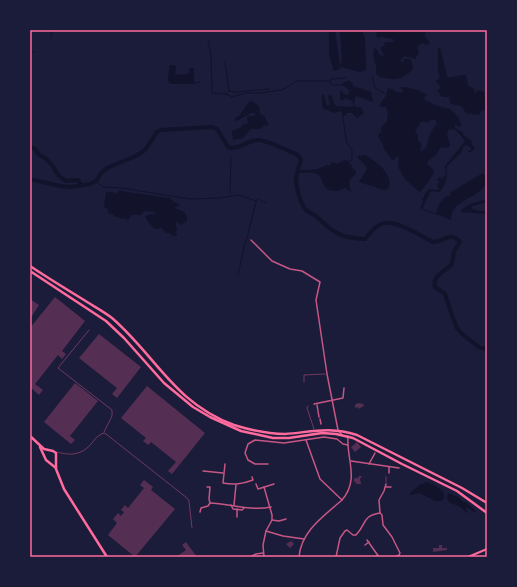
<svg xmlns="http://www.w3.org/2000/svg" width="517" height="587" viewBox="0 0 517 587" font-family="'PT Sans',sans-serif">
  <rect width="100%" height="100%" fill="#1b1b3a"/>
  <!-- water -->
  <g fill="#12122b" fill-rule="evenodd">
    <polygon points="329,30 335,30 340,65 342,61 340,30 362,30 365,38 366,70 360,72 341,67 338,70 334,71 329,55"/>
    <path d="M376 30H429L425 33V36L430 43 426 45 423 43 417 46 419 53 415 59 404 56 400 61 403 63 404 59H410L412 63 413 69C404 78 398 81 386 78 383 78 379 77 377 75 375 72 377 68 376 66 374 59 372 54 375 47L380 55 385 56 381 50V47L384 46 385 42H392L394 41 393 39 382 37 377 38Z"/>
    <path d="M440 47 447 77C454 78 459 75 466 75L468 85 475 90 474 93H476L478 90 484 92 485 99H487V104L486 105V109L481 111 479 115 466 113C459 101 459 108 450 103L449 97H442L437 90 441 88 436 81 440 78 438 71V49Z"/>
    <polygon points="170,65 176,66 175,74 179,75 182,74 184,75 186,73 188,75 190,68 194,68 194,84 172,84 169,83 168,78"/>
    <polygon points="349,80 350,82 352,82 353,86 371,92 373,102 356,96 355,98 354,105 351,100 345,98 342,101 340,99 340,90 346,95 348,95 349,90 344,86 341,85 343,83"/>
    <path d="M399 87C408 87 420 90 427 95L424 98 426 101 431 102 432 104 445 108H449C454 113 461 118 461 126L459 127 455 124V128L462 132 464 136 472 141V142L471 143 475 148 470 153 468 151 471 150V148L467 145H465L462 150 461 153 447 166C446 178 448 183 439 192L431 191 422 209 420 208 423 202 422 198H424V195L429 189 439 190 437 184 439 183V181L436 180 441 176 440 179H442L446 174 445 166 465 141 456 130 449 129 447 135 450 145 449 147 440 148 436 155 428 161 427 164 434 170C433 178 425 186 420 192L418 191 405 179 398 167 399 157H397L393 160H392L384 149C384 144 379 140 378 135L381 132V127L387 122 388 112 386 107H381L379 105 386 96 388 88 394 90C396 93 399 93 403 92L402 89ZM432 119 435 120 437 123C434 127 430 133 429 137 427 144 428 148 421 151L420 150 422 144 418 141V136L415 131 421 122H428Z"/>
    <polygon points="322,94 324,95 327,106 330,105 328,96 330,95 332,96 333,101 336,106 352,107 354,105 356,107 361,107 364,113 357,118 352,113 347,113 345,116 342,116 342,111 333,113 328,110 325,110 322,106"/>
    <polygon points="252,101 259,106 260,114 264,116 269,126 265,125 260,129 251,129 243,138 233,140 232,131 242,127 243,124 247,124 248,122 247,118 248,116 255,116 255,113 251,113 237,121 235,120 235,118 239,116 249,102"/>
    <path d="M365 155C376 161 395 175 388 189L384 190 359 182 367 169 366 166 358 158V156Z"/>
    <path d="M344 160 348 161 356 172 355 175 349 181 351 192 345 188C342 189 339 191 336 191 320 192 325 175 314 173 309 172 302 173 297 173L298 170C305 170 311 170 318 169 323 167 325 165 330 165L332 162 337 164Z"/>
    <path d="M483 173 487 180C483 199 450 198 451 220L436 214 438 206 446 196H450L451 192Z"/>
    <polygon points="120,190 127,192 170,198 174,202 180,205 179,206 175,207 175,208 184,212 187,217 187,221 181,225 178,222 175,223 177,230 175,233 177,234 177,236 173,236 170,233 166,233 162,228 155,229 148,222 145,216 151,214 155,215 156,213 153,212 144,211 141,215 131,215 128,220 124,218 121,219 118,217 115,217 113,214 108,213 108,209 104,207 106,192 112,192 116,194"/>
    <polygon points="487,199 487,202 473,206 471,208 475,210 487,212 487,214 462,212 461,210 470,204"/>
    <path d="M426 482C433 485 451 491 442 501H435L419 493 409 495C412 490 417 488 421 484H424Z"/>
    <path d="M448 493 460 498 462 501 467 503 476 511 474 512 467 507 466 510 468 512 467 513C464 511 461 507 459 506 452 503 445 504 448 493Z"/>
  </g>
  <g fill="none" stroke-linecap="round" stroke-linejoin="round">
    <!-- stream -->
    <g stroke="#12122b" stroke-width="1">
      <polyline points="51,38 52,30"/>
      <polyline points="208,41 211,54 212,93 226,94 232,97 246,93 259,93 282,90 297,81 330,81 330,83 333,85 341,85"/>
      <polyline points="30,52 34,52"/>
      <polyline points="225,62 229,91 226,94"/>
      <polyline points="372,76 375,88 384,93"/>
      <polyline points="330,81 330,79 346,78"/>
      <polyline points="194,83 200,82"/>
      <polyline points="229,91 236,92 269,89"/>
      <polyline points="343,117 346,139 347,143 352,150 352,160 349,162"/>
      <polyline points="96,181 99,184 104,187 121,188 190,199 219,198 239,195 256,201 258,199 266,203"/>
      <polyline points="230,194 231,157"/>
      <polyline points="422,209 436,214"/>
      <polyline points="238,275 245,243 247,238 256,202"/>
    </g>
    <!-- river -->
    <g stroke="#12122b" stroke-width="4">
      <polyline points="30,146 36,150 38,154 45,158 52,165 58,175 66,181 78,180 81,185"/>
      <path d="M30 179 60 186 70 187 90 184 96 181 102 172 109 167 136 156 145 150 157 132 161 130 212 127 217 129 228 147C239 151 248 139 259 140 269 141 288 151 298 155L301 160C299 166 297 172 296 178 296 187 300 203 306 210 309 213 314 214 317 217 334 233 340 238 365 239 369 234 374 227 381 224 394 218 420 236 433 242 443 242 451 231 460 242L454 251 452 264C445 272 432 275 435 287L445 294 453 318 457 328 462 334 475 344 480 348H484L487 351"/>
    </g>
  </g>
  <!-- building -->
  <g fill="#542f53">
    <polygon points="55,297 85,321 62,351 66,354 62,359 58,355 35,384 43,390 39,395 30,387 30,328"/>
    <polygon points="30,299 39,305 30,319"/>
    <polygon points="99,334 141,367 117,398 112,394 117,388 79,358"/>
    <polygon points="75,383 98,401 70,436 75,440 71,444 44,422"/>
    <polygon points="147,386 205,433 172,474 168,471 176,462 151,442 148,445 143,441 146,438 121,418"/>
    <polygon points="358,403 363,404 364,406 358,409 358,407 355,408 355,405"/>
    <polygon points="357,442 361,447 355,452 351,447"/>
    <polygon points="359,476 362,476 360,479 361,484 356,484 356,482 354,482 354,479 355,478 358,478"/>
    <polygon points="144,480 153,487 151,490 175,509 135,557 108,535 117,523 113,519 118,513 121,516 124,512 121,510 125,505 128,508 144,488 140,485"/>
    <polygon points="291,541 294,544 290,548 286,544"/>
    <polygon points="186,542 197,557 176,557 186,550 182,545"/>
    <polygon points="439,545 442,545 442,548 447,548 447,550 433,552 433,548 439,548"/>
  </g>
  <g fill="none" stroke-linecap="round" stroke-linejoin="round">
    <!-- service -->
    <g stroke="#c65784" stroke-width="0.5">
      <polyline points="89,330 58,368 112,410 112,416 104,432"/>
      <polyline points="304,382 304,375 325,374"/>
      <polyline points="308,406 307,408 314,429"/>
      <path d="M57 452C71 456 82 455 92 443 95 439 98 435 104 433L106 434 187 498 189 501 192 528"/>
      <polyline points="386,477 386,482"/>
    </g>
    <!-- minor -->
    <g stroke="#c65784" stroke-width="1.5">
      <polyline points="251,240 272,261 290,269 302,271 320,282 316,300 327,374 338,430 342,435"/>
      <polyline points="314,404 343,398 344,388"/>
      <polyline points="317,405 319,417"/>
      <polyline points="320,419 321,424"/>
      <polyline points="306,440 320,479 342,500"/>
      <polyline points="351,461 399,468"/>
      <path d="M225 464 223 483C235 485 242 484 253 480L252 477"/>
      <polyline points="268,464 255,464 248,460 245,453 248,444 255,440 284,443 324,437 337,439 343,444 348,445"/>
      <polyline points="369,464 375,453"/>
      <polyline points="203,471 223,473"/>
      <polyline points="389,473 389,467"/>
      <polyline points="256,484 258,489 274,484"/>
      <polyline points="386,484 384,491 379,500 380,513 382,515 383,525 392,537 400,553 399,555 395,557"/>
      <polyline points="264,487 272,515 272,520 266,531"/>
      <polyline points="386,487 391,487"/>
      <path d="M210 503C230 504 251 511 271 507"/>
      <polyline points="231,505 233,509 242,510 244,508"/>
      <polyline points="234,505 236,485"/>
      <polyline points="200,512 201,508 208,506 210,503 209,499 210,487 207,487"/>
      <polyline points="237,517 237,509"/>
      <polyline points="272,520 279,521 286,519"/>
      <polyline points="367,540 379,557"/>
      <polyline points="365,545 369,542"/>
      <polyline points="252,556 256,554 263,553"/>
      <polyline points="264,557 263,545 266,531 283,536 304,539"/>
      <path d="M299 557C301 531 324 516 342 500 360 479 346 459 348 436"/>
      <path d="M336 557 340 538 345 531 347 530 353 535H356C367 523 362 516 380 513"/>
    </g>
    <!-- primary -->
    <polyline stroke="#ff6b9d" stroke-width="2" points="468,557 487,549"/>
    <!-- trunk -->
    <g stroke="#ff6b9d" stroke-width="2.5">
      <path d="M30 266C48 278 66 289 84 300 93 306 103 311 112 318 156 356 174 403 234 425 250 430 267 434 285 434 312 432 329 426 357 435L462 488 487 503"/>
      <polyline points="30,271 106,321 124,338 164,383 193,407 210,417 241,431 273,438 289,438 322,433 336,434 353,438 402,464 457,491 487,513"/>
      <polyline points="30,436 44,449 53,451 56,453 56,469 64,489 107,557"/>
      <polyline points="40,447 46,460 56,468"/>
    </g>
  </g>
  <!-- border -->
  <rect width="517" height="587" fill="none" stroke="#1b1b3a" stroke-width="62"/>
  <rect x="31" y="31" width="455" height="525" fill="none" stroke="#ff6b9d" stroke-width="1.5"/>
</svg>
